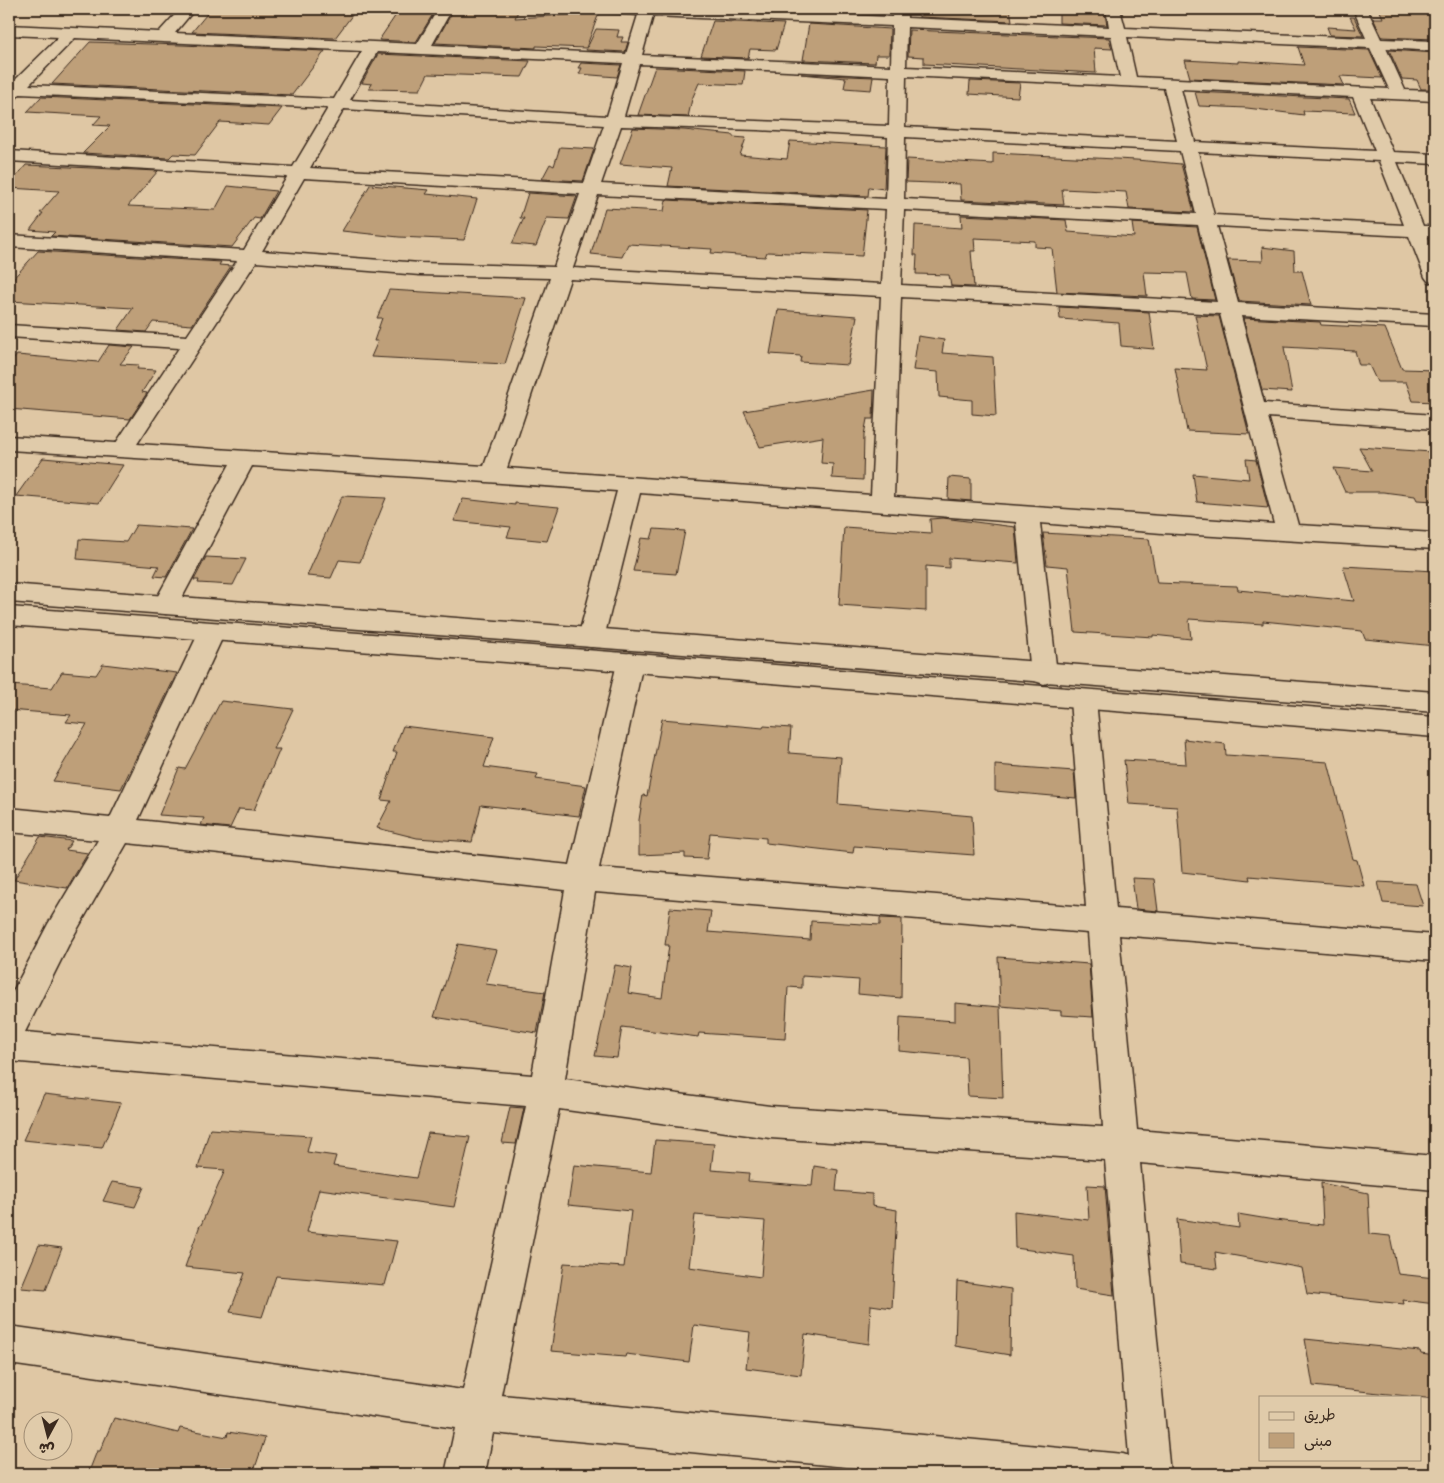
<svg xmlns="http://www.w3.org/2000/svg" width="1444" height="1483" viewBox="0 0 1444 1483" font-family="'Indie Flower','Playpen Sans Arabic',sans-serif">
  <rect width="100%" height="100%" fill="#dfc7a4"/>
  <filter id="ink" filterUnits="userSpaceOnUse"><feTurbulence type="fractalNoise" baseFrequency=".02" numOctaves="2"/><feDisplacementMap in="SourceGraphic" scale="10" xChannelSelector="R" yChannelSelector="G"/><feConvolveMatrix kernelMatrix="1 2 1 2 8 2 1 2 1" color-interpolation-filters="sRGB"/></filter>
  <g filter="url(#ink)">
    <!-- building -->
    <g fill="#be9f79" stroke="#3b2a1e" fill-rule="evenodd">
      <polygon points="211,9 336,9 356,10 335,38 192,32"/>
      <polygon points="400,9 436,9 416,42 379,40"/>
      <polygon points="454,9 519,9 515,18 599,13 586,48 536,46 536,48 435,43"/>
      <polygon points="919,9 1010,9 1012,21 919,17"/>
      <polygon points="1059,9 1104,9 1107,25 1059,23"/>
      <polygon points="1379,9 1435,9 1435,39 1382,37 1373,18 1383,18"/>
      <polygon points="1350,17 1354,17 1363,36 1330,35 1327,27 1356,29"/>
      <polygon points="713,21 784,24 776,50 750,49 748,58 701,56"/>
      <polygon points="809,24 890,29 889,55 876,55 875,63 803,60"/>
      <polygon points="596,29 619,30 617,37 623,37 621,42 628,42 625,52 586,50"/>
      <polygon points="909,30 1109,38 1112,49 1094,48 1096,73 924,64 924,57 908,56"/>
      <polygon points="90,42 181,45 325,51 292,95 52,84"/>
      <polygon points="1298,47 1369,50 1382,78 1340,76 1344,85 1190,78 1185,60 1238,63 1238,61 1304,65"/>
      <polygon points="1389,50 1435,53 1435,89 1421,89 1417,80 1402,79"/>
      <polygon points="378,54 530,61 522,77 428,74 420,90 369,89 372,84 362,83"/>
      <polygon points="581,63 621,65 617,77 579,74 582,68 578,68"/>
      <polygon points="655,67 745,71 743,85 699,83 692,99 688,117 638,115"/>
      <polygon points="801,74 873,77 871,90 844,88 846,78"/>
      <polygon points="970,81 1020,83 1018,97 969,94"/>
      <polygon points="1195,92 1349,99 1355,113 1303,111 1304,115 1247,108 1199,106"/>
      <polygon points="41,97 282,108 269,125 220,122 195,155 173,154 169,158 83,153 110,126 93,125 101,116 27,112"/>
      <polygon points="633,128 684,130 733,135 733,137 746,138 740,155 787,159 790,141 886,146 884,189 869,187 868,196 668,186 672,168 620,164"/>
      <polygon points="560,147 594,149 583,181 542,179 550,164 554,166"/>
      <polygon points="993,153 1136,160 1181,164 1194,212 1129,209 1126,192 1062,189 1064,205 961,200 960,184 906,182 907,159 993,164"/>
      <polygon points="26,165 158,171 128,206 215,210 228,186 276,191 260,219 254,218 232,247 51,236 55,232 30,230 43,213 40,213 59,191 9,188 9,185"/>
      <polygon points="370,185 429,190 426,194 477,199 464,240 399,237 342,231"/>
      <polygon points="528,193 577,196 569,219 547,218 536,246 512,244 524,218 520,218"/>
      <polygon points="666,200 867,210 862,256 767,252 765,257 711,253 712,249 628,244 622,257 591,254 605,208 664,211"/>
      <polygon points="961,215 1066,220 1068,232 1134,237 1132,223 1197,227 1215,300 1192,299 1187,273 1144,272 1147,296 1057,292 1052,248 1035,247 1035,241 974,238 975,251 971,251 974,287 951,286 949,275 916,274 917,255 914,255 915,225 962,228"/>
      <polygon points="1262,247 1294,251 1295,271 1302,271 1311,305 1239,301 1228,260 1263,261"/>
      <polygon points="38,251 221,262 219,265 231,266 192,325 153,322 146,332 118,330 133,308 9,301 9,283"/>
      <polygon points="389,290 526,298 505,364 371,357 378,341 374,341 382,318 377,318"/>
      <polygon points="1059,307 1149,312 1154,349 1121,346 1119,323 1060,319"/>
      <polygon points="778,310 857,316 848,365 800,362 801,356 770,354"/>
      <polygon points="1195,315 1219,316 1249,434 1187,431 1175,368 1207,370"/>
      <polygon points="1243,318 1320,322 1321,325 1385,328 1402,369 1435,370 1435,402 1413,401 1406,382 1377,382 1369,365 1359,365 1355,351 1284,347 1292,392 1262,390"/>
      <polygon points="918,336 944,340 942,353 993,357 996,416 972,414 972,400 939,397 938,372 913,370"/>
      <polygon points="109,345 134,347 120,364 139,365 137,369 156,370 142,392 147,393 130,419 9,409 9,365 17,355 98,362"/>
      <polygon points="874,390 873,419 867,419 864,435 863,480 832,478 833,464 821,463 823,437 760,447 744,411"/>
      <polygon points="1359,447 1431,452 1435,463 1435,501 1417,500 1415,496 1383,492 1345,492 1334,468 1372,471"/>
      <polygon points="43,458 123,465 99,503 16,496"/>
      <polygon points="1246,459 1256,460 1268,508 1197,502 1193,474 1249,479"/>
      <polygon points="949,477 971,479 971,501 948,499"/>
      <polygon points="342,496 386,498 360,562 339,560 331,578 307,576"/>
      <polygon points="463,499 515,505 515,503 559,507 547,541 507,537 511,527 454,521"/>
      <polygon points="943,518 1015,527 1018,563 949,558 949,568 926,566 926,611 839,605 844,527 931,533 930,519"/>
      <polygon points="136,525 192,529 166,577 154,576 159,566 77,559 79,539 126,542"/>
      <polygon points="654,529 685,531 676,574 633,571 641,538 651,539"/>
      <polygon points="1043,533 1149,539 1157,583 1237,586 1238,590 1354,601 1343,566 1435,571 1435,646 1365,639 1362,631 1263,621 1263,624 1189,619 1191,639 1153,635 1153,637 1075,632 1068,567 1047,565"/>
      <polygon points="206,557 246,559 233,585 198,583 199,580 194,580"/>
      <polygon points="103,664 177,673 121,789 53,781 87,724 66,722 71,715 9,710 9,685 52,688 62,672 96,675"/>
      <polygon points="221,701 293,709 274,749 280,749 254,810 239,809 230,828 201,825 204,818 159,815 179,768 185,769"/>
      <polygon points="662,719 763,728 764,726 791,728 789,753 841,757 838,804 972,816 974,855 854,846 853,853 766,843 766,838 710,833 707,859 685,858 685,853 639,855 639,820 643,795 647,796"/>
      <polygon points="403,726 494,737 484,767 538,774 536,779 586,786 579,816 481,805 472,842 417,838 377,828 391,801 381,800 397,752 393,752"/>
      <polygon points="1184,739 1225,744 1226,755 1328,762 1353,859 1357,860 1364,886 1249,876 1250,880 1182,872 1177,807 1129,804 1124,760 1186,764"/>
      <polygon points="995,765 1074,771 1076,798 995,791"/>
      <polygon points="40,837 72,841 66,850 88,853 67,888 14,880"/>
      <polygon points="1132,878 1154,879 1158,911 1136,909"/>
      <polygon points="1378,882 1416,884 1423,906 1383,903"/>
      <polygon points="670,908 711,911 708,932 810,940 811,921 880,925 880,918 902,919 901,998 858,994 859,980 802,976 802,988 788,987 785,1039 699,1033 698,1037 622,1027 617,1058 595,1056 615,965 632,968 628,993 662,998 669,945 665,945"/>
      <polygon points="458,944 497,950 486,984 545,992 537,1033 434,1017"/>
      <polygon points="998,957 1089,964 1093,1017 1061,1015 1061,1011 1000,1006"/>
      <polygon points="955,1003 1000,1007 1003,1098 968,1096 966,1057 899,1051 900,1017 955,1021"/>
      <polygon points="44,1094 121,1103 102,1148 23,1140"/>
      <polygon points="510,1107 524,1108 516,1144 502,1143"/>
      <polygon points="210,1129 311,1136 307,1152 336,1156 333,1166 416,1178 428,1133 470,1137 454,1207 319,1189 307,1232 397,1241 385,1285 276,1276 262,1317 230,1312 245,1273 185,1267 200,1225 201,1225 225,1170 198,1168"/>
      <path d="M655 1140 714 1144 711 1170 749 1173 748 1181 812 1186 814 1166 838 1170 836 1191 872 1194V1206L897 1210 892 1308 871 1305 869 1344 805 1334 801 1375 746 1368 750 1332 694 1325 689 1362 626 1354 625 1357 551 1351 564 1263 624 1267 631 1211 568 1205 574 1165 651 1172ZM695 1215 765 1221 761 1277 689 1267Z"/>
      <polygon points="112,1182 144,1187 135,1207 103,1201"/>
      <polygon points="1321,1183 1368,1193 1370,1234 1390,1236 1398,1274 1435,1278 1435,1304 1403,1300 1404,1304 1307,1294 1302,1268 1215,1252 1217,1269 1180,1264 1177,1219 1239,1228 1238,1214 1274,1220 1323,1225"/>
      <polygon points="1087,1185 1105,1186 1114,1295 1075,1289 1074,1256 1015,1248 1014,1211 1089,1220"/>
      <polygon points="39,1245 62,1248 46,1290 21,1288"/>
      <polygon points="957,1281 1011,1289 1010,1355 955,1346"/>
      <polygon points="1305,1339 1420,1351 1421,1354 1435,1356 1435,1399 1313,1386"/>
      <polygon points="114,1418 178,1433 180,1428 227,1437 228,1432 265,1438 253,1474 88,1474 97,1451 100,1451"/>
    </g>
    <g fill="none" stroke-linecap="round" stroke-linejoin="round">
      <defs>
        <g id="street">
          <path d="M180 9H195L175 33 417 44 438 9H452L432 45 626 54 638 15 602 12 600 9H702L892 17 893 9H907V18L1109 27 1106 9H1120L1125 28 1366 38 1353 9H1367L1381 39 1435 41V51L1386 48 1405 90 1435 91V101L1370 98 1393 152 1435 154V164L1397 162 1423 226H1435V238L1428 237 1435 254V283L1428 281 1425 277 1409 236 1217 226 1238 303 1435 314V326L1241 316 1264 403 1435 415V429L1268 417 1298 525 1435 533V549L1162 533 1040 523 1057 674 1053 681 1044 684 1035 681 1031 674 1016 522 640 493 604 638 600 645 591 647 582 645 578 638 617 491 252 466 175 611 166 614 157 611 153 605 230 464 9 450V436L116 443 179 348 9 337V325L187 336 237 261 9 247V235L244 250 287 177 9 161V151L293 167 328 108 20 94 15 99 9 101V84H11L59 37 9 35V25L159 32ZM653 16 892 26 891 66 642 55ZM907 27 1111 36 1120 77 906 67ZM1127 37 1370 48 1389 89 1136 77ZM75 38 362 51 334 99 29 85ZM377 52 623 63 607 116 350 100ZM639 64 890 76 889 126 624 116ZM906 76 1164 88 1177 141 905 127ZM1181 89 1353 97 1375 151 1195 142ZM344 109 604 125 584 183 310 168ZM621 126 758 130 888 137 886 199 601 184ZM905 137 1180 151 1196 214 904 199ZM1198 152 1379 161 1404 225 1214 215ZM304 178 580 194 554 267 420 263 262 251ZM598 195 886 209 882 284 573 268ZM904 210 1198 225 1217 302 901 285ZM256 262 420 275 550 278 484 466 137 444ZM570 279 881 296 871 495 507 468ZM901 297 1220 314 1274 524 894 497Z"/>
          <path d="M212 623 221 626 225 632 138 820 570 865 617 663 621 656 630 653 639 656 643 663 599 868 1086 907 1070 700 1074 693 1083 690 1092 693 1096 700 1116 909 1435 935V961L1119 935 1137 1130 1435 1156V1190L1140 1163 1170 1474H919L493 1433 485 1474H445L455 1428 9 1364V1326L463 1390 526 1106 9 1061V999L48 924 98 840 9 832V808L110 818 199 632 203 626ZM127 843 565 890 532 1075 25 1032 70 942ZM595 892 1088 933 1103 1127 770 1106 565 1079ZM559 1109 770 1138 1105 1160 1129 1456 1123 1454 501 1395Z"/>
        </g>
        <g id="secondary">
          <polygon points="9,584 1435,692 1435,712 9,602"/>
          <polygon points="9,607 586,650 1435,717 1435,737 586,668 9,625"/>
        </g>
      </defs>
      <!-- street casing -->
      <use href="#street" stroke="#3b2a1e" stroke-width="3"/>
      <!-- secondary casing -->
      <use href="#secondary" stroke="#3b2a1e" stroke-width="3"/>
      <!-- street -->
      <use href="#street" fill="#e0cbaa" fill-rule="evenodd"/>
      <!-- secondary -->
      <use href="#secondary" fill="#e0cbaa" fill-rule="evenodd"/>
    </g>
  </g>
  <!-- margin -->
  <rect width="1444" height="1483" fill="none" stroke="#e0cbaa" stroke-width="30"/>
  <rect x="15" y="15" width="1414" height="1453" fill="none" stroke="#3b2a1e" stroke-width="2" filter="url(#ink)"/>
  <!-- legend -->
  <rect x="1259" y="1396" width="162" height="65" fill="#e0cbaa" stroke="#9e8b72"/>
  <rect x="1269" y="1412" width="25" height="8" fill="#e0cbaa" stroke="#9e8b72"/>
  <text x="1304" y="1420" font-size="15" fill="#3b2a1e">طريق</text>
  <rect x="1269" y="1433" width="25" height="15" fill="#be9f79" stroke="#9e8b72"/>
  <text x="1304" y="1446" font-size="15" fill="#3b2a1e">مبنى</text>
  <!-- north arrow -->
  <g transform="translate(48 1436) rotate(187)"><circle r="24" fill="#e0cbaa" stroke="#9e8b72"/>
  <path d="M0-4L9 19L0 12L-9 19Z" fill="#3b2a1e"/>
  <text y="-8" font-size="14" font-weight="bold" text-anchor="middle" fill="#3b2a1e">ش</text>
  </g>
</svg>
